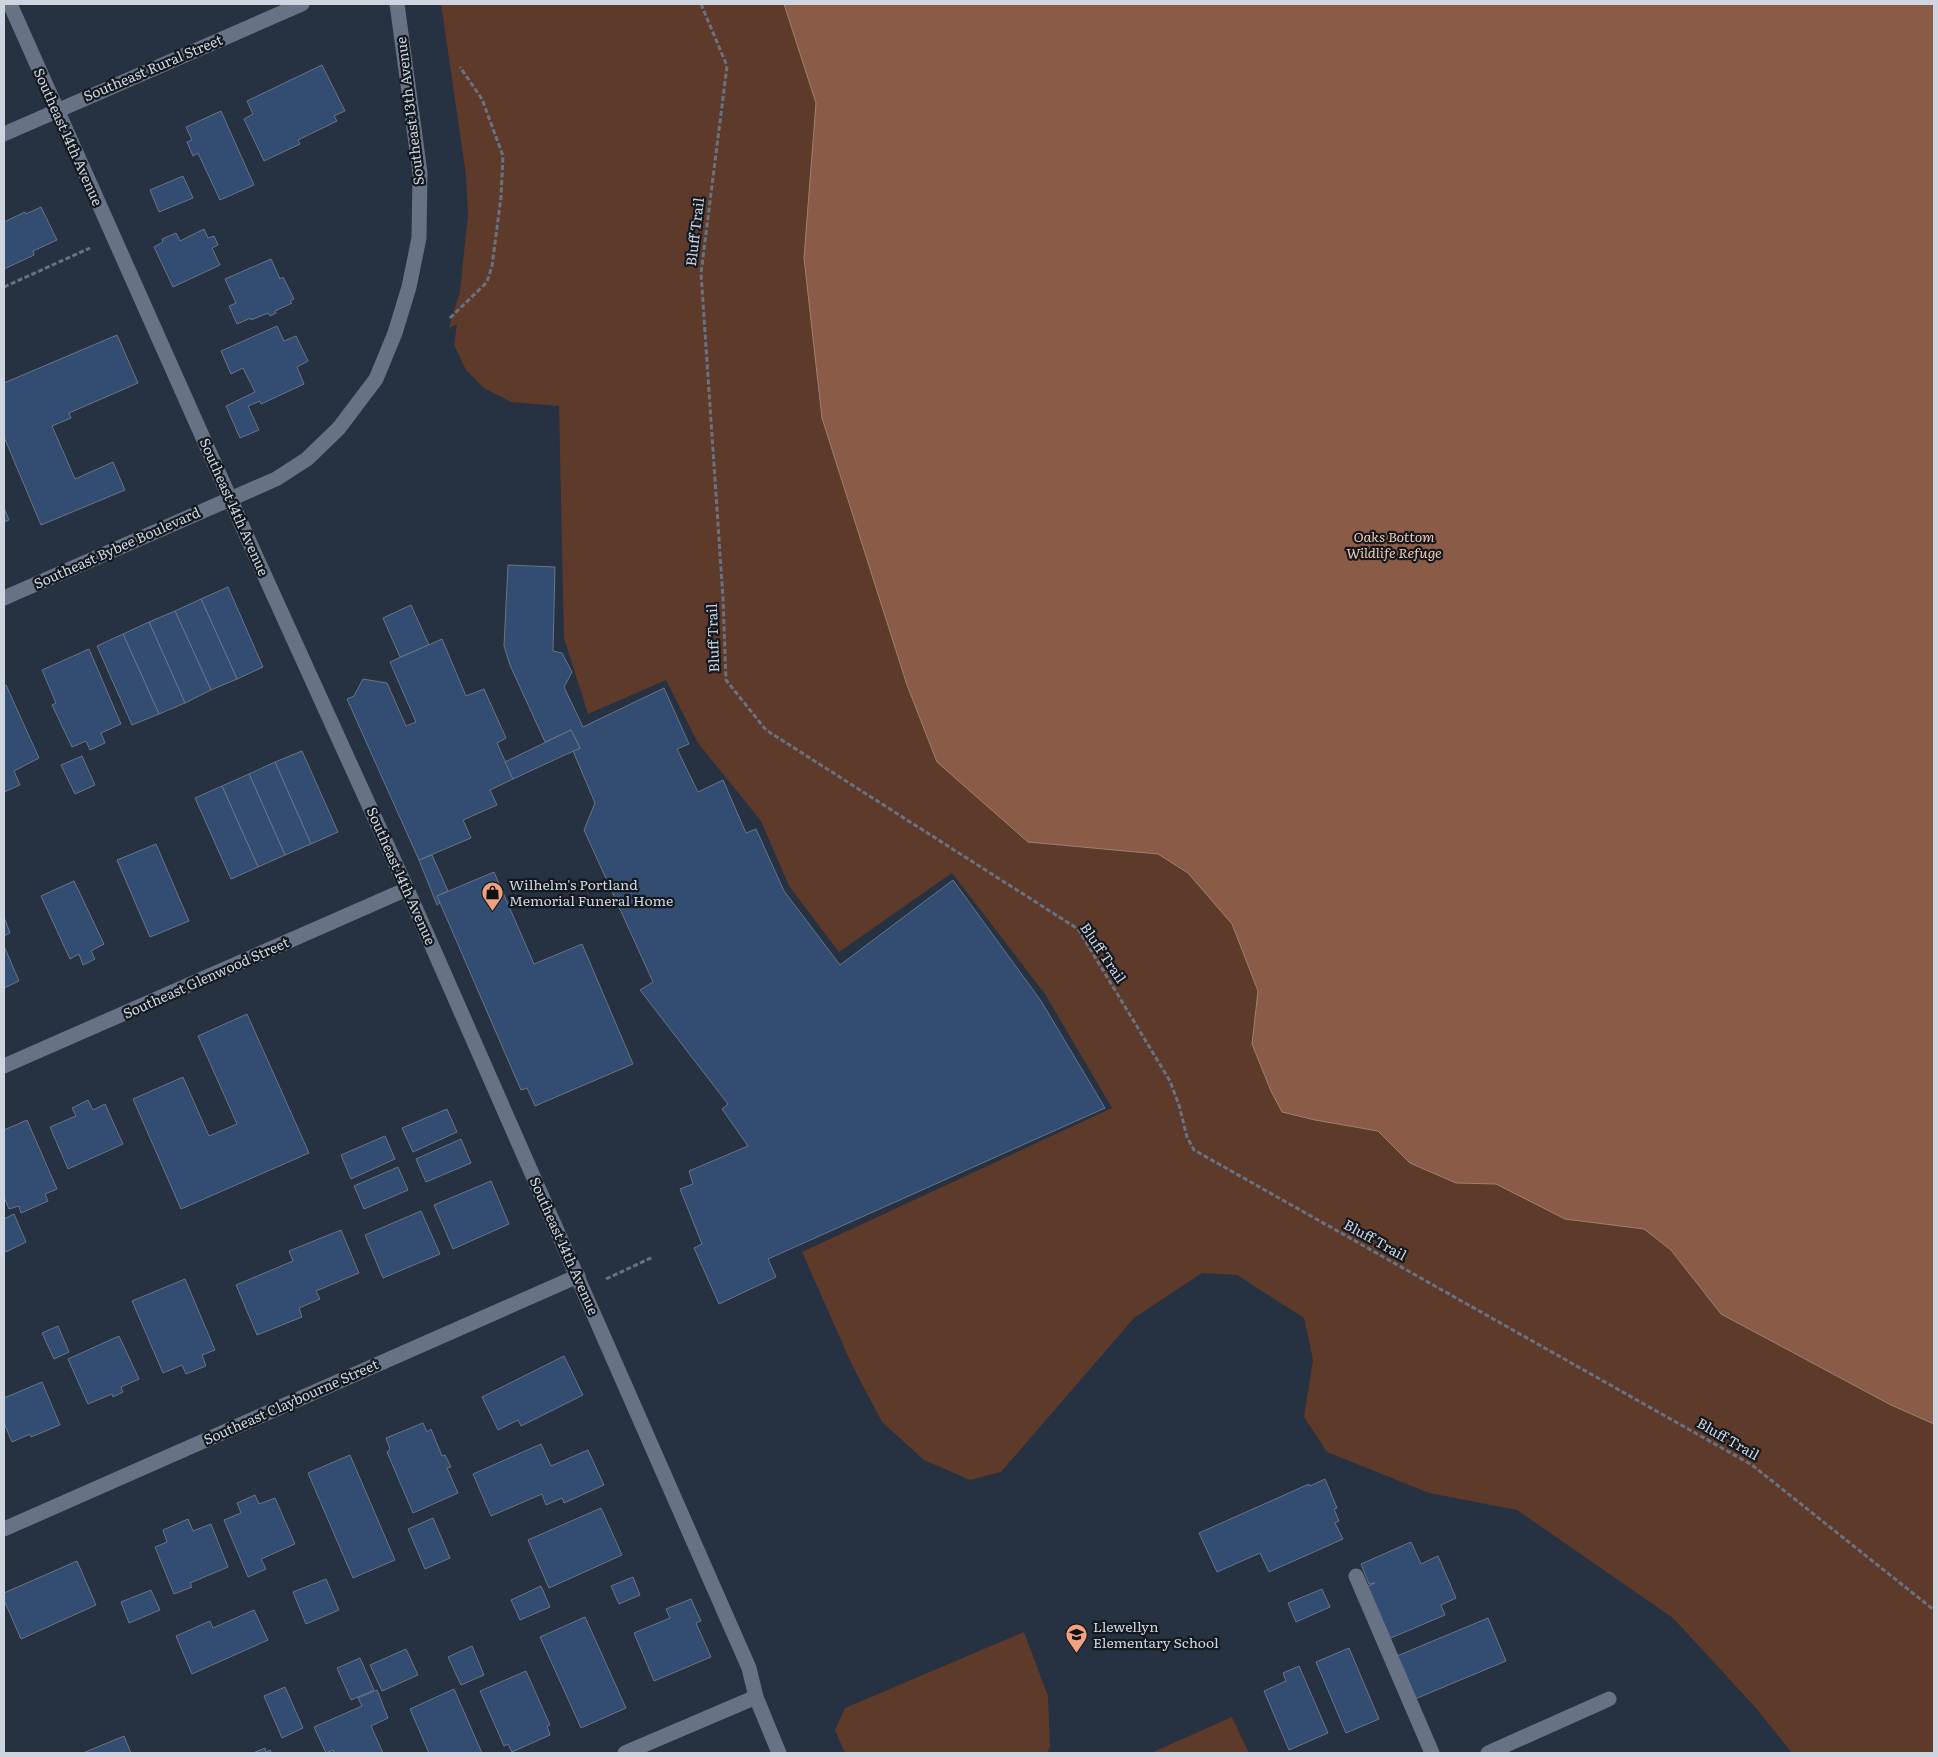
<svg xmlns="http://www.w3.org/2000/svg" width="1938" height="1757" viewBox="0 0 1938 1757" font-family="Literata,serif">
  <rect width="100%" height="100%" fill="#263141"/>
  <!-- green -->
  <g fill="#5e3a2a">
    <polygon points="441,4 1934,4 1934,1753 1792,1753 1755,1707 1673,1618 1517,1510 1429,1493 1327,1452 1304,1417 1313,1360 1304,1318 1237,1275 1202,1273 1134,1318 1001,1472 970,1480 924,1460 882,1422 852,1365 802,1252 1112,1108 1045,994 952,873 839,952 789,886 761,821 698,743 666,680 588,714 564,638 559,406 511,402 484,388 466,370 454,345 457,324 449,328 460,291 468,214 466,175"/>
    <polygon points="1024,1632 1048,1696 1050,1746 1047,1753 845,1753 835,1730 845,1708"/>
    <polygon points="1232,1717 1249,1753 1151,1753"/>
  </g>
  <!-- water -->
  <polygon fill="#8a5b47" stroke="#9e8075" points="784,4 1934,4 1934,1424 1891,1405 1721,1314 1671,1250 1644,1229 1565,1219 1496,1184 1456,1183 1410,1163 1378,1131 1315,1120 1282,1112 1271,1091 1252,1044 1258,991 1232,924 1188,873 1158,854 1028,842 937,762 907,685 822,418 804,258 816,103"/>
  <!-- building -->
  <g fill="#334c71" stroke="#687587">
    <polygon points="322,65 345,111 334,116 337,121 298,140 300,144 264,161 244,119 253,114 247,101"/>
    <polygon points="221,111 254,185 220,200 198,153 193,156 187,142 192,140 186,127"/>
    <polygon points="183,176 193,198 159,212 150,190"/>
    <polygon points="41,207 57,240 33,251 34,255 4,269 4,222 25,212 26,214"/>
    <polygon points="204,229 208,238 214,236 218,245 212,248 220,265 173,287 154,247 163,242 162,239 176,233 180,241"/>
    <polygon points="271,259 280,279 283,277 294,299 290,301 292,303 275,311 276,313 270,316 268,313 251,320 251,318 237,324 229,306 236,303 225,279"/>
    <polygon points="277,326 284,341 296,336 308,361 297,367 304,384 261,404 260,401 248,406 259,430 240,438 226,406 255,392 243,368 231,374 221,351"/>
    <polygon points="117,335 138,383 69,413 71,418 52,426 75,479 113,462 125,490 41,525 4,437 4,383"/>
    <polygon points="4,508 9,520 4,522"/>
    <polygon points="508,565 555,567 553,651 562,653 572,672 564,687 583,727 664,688 689,744 677,749 698,792 723,780 746,833 756,829 784,891 840,965 953,880 1041,1001 1105,1108 768,1259 776,1277 719,1304 694,1248 702,1244 680,1189 693,1184 689,1171 748,1146 722,1109 728,1104 640,990 653,982 584,830 595,803 573,751 580,748 571,730 545,742 510,665 504,646"/>
    <polygon points="228,587 263,667 237,679 201,599"/>
    <polygon points="201,599 237,679 211,690 175,611"/>
    <polygon points="411,605 429,645 400,657 383,618"/>
    <polygon points="175,611 211,690 185,703 149,622"/>
    <polygon points="149,622 185,703 159,714 123,634"/>
    <polygon points="123,634 159,714 132,725 97,646"/>
    <polygon points="442,639 466,696 484,689 506,738 497,743 513,779 490,790 497,805 463,820 471,838 419,860 347,699 354,696 363,679 387,683 406,726 416,722 390,662"/>
    <polygon points="89,649 121,724 101,733 105,743 90,750 86,741 72,747 52,705 56,703 42,670"/>
    <polygon points="6,685 39,758 14,771 20,785 4,792 4,686"/>
    <polygon points="571,730 580,748 513,779 505,762"/>
    <polygon points="302,751 338,832 311,844 275,762"/>
    <polygon points="82,756 95,785 75,794 61,765"/>
    <polygon points="275,762 311,844 285,855 249,774"/>
    <polygon points="249,774 285,855 258,867 222,786"/>
    <polygon points="222,786 258,867 231,879 195,798"/>
    <polygon points="156,844 189,921 150,937 117,860"/>
    <polygon points="432,855 448,891 437,896 440,903 437,905 419,860"/>
    <polygon points="494,872 534,964 582,944 633,1064 535,1106 527,1088 521,1090 437,896"/>
    <polygon points="74,881 104,944 91,951 95,959 83,965 79,954 70,959 41,896"/>
    <polygon points="4,917 10,933 4,936"/>
    <polygon points="4,946 19,981 4,988"/>
    <polygon points="247,1014 309,1153 181,1209 133,1099 183,1077 209,1136 237,1124 198,1036"/>
    <polygon points="88,1100 93,1110 105,1104 123,1144 68,1169 50,1127 76,1116 72,1108"/>
    <polygon points="447,1109 457,1132 413,1152 402,1128"/>
    <polygon points="27,1120 57,1189 45,1194 48,1201 21,1213 19,1206 9,1209 4,1197 4,1130"/>
    <polygon points="385,1136 395,1159 351,1179 341,1155"/>
    <polygon points="461,1139 471,1163 426,1182 416,1159"/>
    <polygon points="398,1167 408,1190 364,1209 354,1186"/>
    <polygon points="491,1181 509,1224 453,1249 434,1205"/>
    <polygon points="421,1211 440,1254 383,1278 365,1235"/>
    <polygon points="14,1214 26,1242 6,1252 4,1248 4,1219"/>
    <polygon points="341,1230 359,1273 316,1291 320,1299 299,1308 302,1317 257,1335 236,1285 293,1261 289,1251"/>
    <polygon points="185,1279 215,1350 202,1355 206,1366 186,1374 182,1365 163,1373 132,1301"/>
    <polygon points="58,1326 69,1352 54,1359 42,1333"/>
    <polygon points="119,1336 139,1379 121,1387 123,1392 113,1397 112,1394 88,1404 68,1359"/>
    <polygon points="564,1356 583,1395 521,1426 518,1420 498,1430 482,1397"/>
    <polygon points="42,1382 60,1425 31,1437 30,1434 12,1442 4,1423 4,1398"/>
    <polygon points="423,1423 427,1432 431,1429 442,1456 445,1455 451,1467 447,1468 458,1493 413,1513 387,1452 390,1449 386,1438"/>
    <polygon points="541,1444 551,1466 588,1450 604,1485 564,1503 562,1498 546,1505 542,1494 491,1516 473,1474"/>
    <polygon points="350,1455 395,1560 353,1578 308,1473"/>
    <polygon points="1325,1479 1337,1508 1334,1509 1339,1521 1335,1523 1343,1539 1269,1572 1260,1553 1217,1572 1199,1533 1309,1484 1310,1486"/>
    <polygon points="255,1495 259,1504 275,1498 295,1544 261,1559 266,1569 248,1577 224,1520 241,1513 237,1503"/>
    <polygon points="601,1508 622,1555 549,1588 528,1540"/>
    <polygon points="433,1518 450,1558 425,1569 408,1529"/>
    <polygon points="188,1519 193,1531 211,1524 228,1567 190,1583 192,1587 174,1594 155,1547 167,1542 163,1530"/>
    <polygon points="1411,1542 1421,1564 1438,1556 1456,1598 1441,1605 1445,1615 1386,1640 1364,1588 1375,1583 1369,1584 1361,1564"/>
    <polygon points="77,1561 96,1605 21,1639 4,1600 4,1593"/>
    <polygon points="633,1577 640,1595 619,1604 611,1586"/>
    <polygon points="326,1579 339,1610 306,1624 293,1592"/>
    <polygon points="541,1586 550,1607 520,1620 511,1600"/>
    <polygon points="1322,1589 1330,1607 1296,1622 1288,1603"/>
    <polygon points="151,1590 160,1610 129,1623 121,1602"/>
    <polygon points="691,1599 701,1621 696,1623 711,1657 654,1681 634,1633 670,1618 666,1609"/>
    <polygon points="254,1610 268,1640 192,1674 176,1636 210,1621 213,1628"/>
    <polygon points="585,1617 626,1708 581,1728 540,1637"/>
    <polygon points="1488,1618 1506,1661 1415,1699 1397,1656"/>
    <polygon points="472,1646 484,1675 461,1685 448,1657"/>
    <polygon points="1349,1648 1379,1719 1346,1733 1316,1662"/>
    <polygon points="406,1649 418,1675 382,1691 370,1665"/>
    <polygon points="360,1658 374,1690 351,1700 337,1668"/>
    <polygon points="1299,1666 1328,1733 1289,1750 1264,1691 1286,1681 1283,1673"/>
    <polygon points="526,1671 550,1725 547,1726 550,1735 512,1752 508,1744 504,1746 480,1691"/>
    <polygon points="285,1687 303,1728 282,1738 264,1696"/>
    <polygon points="454,1689 482,1753 429,1753 410,1709"/>
    <polygon points="377,1690 388,1718 371,1726 383,1753 334,1753 333,1750 326,1753 314,1727 362,1706 358,1698"/>
    <polygon points="124,1736 131,1753 83,1753"/>
    <polygon points="265,1748 266,1752 270,1750 272,1753 253,1753"/>
  </g>
  <g fill="none" stroke-linecap="round" stroke-linejoin="round">
    <!-- path -->
    <g stroke="#697280" stroke-width="3" stroke-dasharray="5 2.5" stroke-linecap="butt">
      <polyline points="701,4 727,66 701,273 723,598 726,680 766,730 1078,929 1170,1081 1179,1105 1187,1137 1194,1150 1752,1465 1934,1610"/>
      <polyline points="4,287 90,248"/>
      <polyline points="450,318 487,282 492,266 501,197 503,156 482,99 460,67"/>
      <polyline points="606,1279 653,1257"/>
    </g>
    <!-- minor -->
    <g stroke="#677385" stroke-width="15">
      <polyline points="10,4 248,539 407,889 749,1668 756,1697 779,1753"/>
      <polyline points="4,134 302,4"/>
      <polyline points="4,598 276,479 307,459 339,428 376,379 395,333 409,287 419,238 420,173 397,4"/>
      <polyline points="4,1066 407,889"/>
      <polyline points="4,1529 578,1276"/>
      <polyline points="1356,1576 1432,1753"/>
      <polyline points="625,1753 756,1697"/>
      <polyline points="1488,1753 1609,1699"/>
    </g>
  </g>
  <!-- icons -->
  <defs>
    <symbol id="shop-pin" viewBox="-11 -11 22 30"><path d="M0 17L-7.5 6A9.5 9.5 0 1 1 7.5 6Z" fill="#f2a17e" stroke="#141920"/><path d="M-5-2.5h2.3a2.7 3.5 0 0 1 5.4 0H5L5.5 6h-11ZM-1.5-2.5h3a1.5 2.3 0 0 0-3 0Z" fill="#111"/></symbol>
    <symbol id="school-pin" viewBox="-11 -11 22 30"><path d="M0 17L-7.5 6A9.5 9.5 0 1 1 7.5 6Z" fill="#f2a17e" stroke="#141920"/><path d="M0-5L7-2L0 1L-7-2ZM-4 1L0 2.5L4 1V4Q0 6-4 4Z" fill="#111"/></symbol>
  </defs>
  <g fill-rule="evenodd">
    <use href="#shop-pin" x="480" y="880" width="25" height="34"/>
    <use href="#school-pin" x="1064" y="1622" width="25" height="34"/>
  </g>
  <g text-anchor="middle" stroke-width="4.5" stroke-linejoin="round" paint-order="stroke">
    <!-- street labels -->
    <g font-size="14" fill="#ced5df" stroke="#141920">
      <text transform="translate(153 68) rotate(-23)" y="5">Southeast Rural Street</text>
      <text transform="translate(410 111) rotate(-97)" y="5">Southeast 13th Avenue</text>
      <text transform="translate(68 137) rotate(66)" y="5">Southeast 14th Avenue</text>
      <text transform="translate(695 232) rotate(-83)" y="5">Bluff Trail</text>
      <text transform="translate(234 507) rotate(66)" y="5">Southeast 14th Avenue</text>
      <text transform="translate(117 548) rotate(-24)" y="5">Southeast Bybee Boulevard</text>
      <text transform="translate(713 638) rotate(-92)" y="5">Bluff Trail</text>
      <text transform="translate(401 876) rotate(66)" y="5">Southeast 14th Avenue</text>
      <text transform="translate(1103 953) rotate(56)" y="5">Bluff Trail</text>
      <text transform="translate(206 978) rotate(-24)" y="5">Southeast Glenwood Street</text>
      <text transform="translate(1375 1240) rotate(29)" y="5">Bluff Trail</text>
      <text transform="translate(564 1246) rotate(66)" y="5">Southeast 14th Avenue</text>
      <text transform="translate(291 1402) rotate(-24)" y="5">Southeast Claybourne Street</text>
      <text transform="translate(1728 1439) rotate(30)" y="5">Bluff Trail</text>
    </g>
    <!-- park labels -->
    <g font-size="14" font-style="italic" fill="#f5c6b3" stroke="#141920">
      <text x="1394" y="542">Oaks Bottom<tspan x="1394" dy="16">Wildlife Refuge</tspan></text>
    </g>
    <!-- poi labels -->
    <g font-size="14" fill="#ced5df" stroke="#141920" text-anchor="start">
      <text x="509" y="890">Wilhelm's Portland<tspan x="509" dy="16">Memorial Funeral Home</tspan></text>
      <text x="1093" y="1632">Llewellyn<tspan x="1093" dy="16">Elementary School</tspan></text>
    </g>
  </g>
  <!-- border -->
  <rect width="1938" height="1757" fill="none" stroke="#ced5df" stroke-width="10"/>
</svg>
